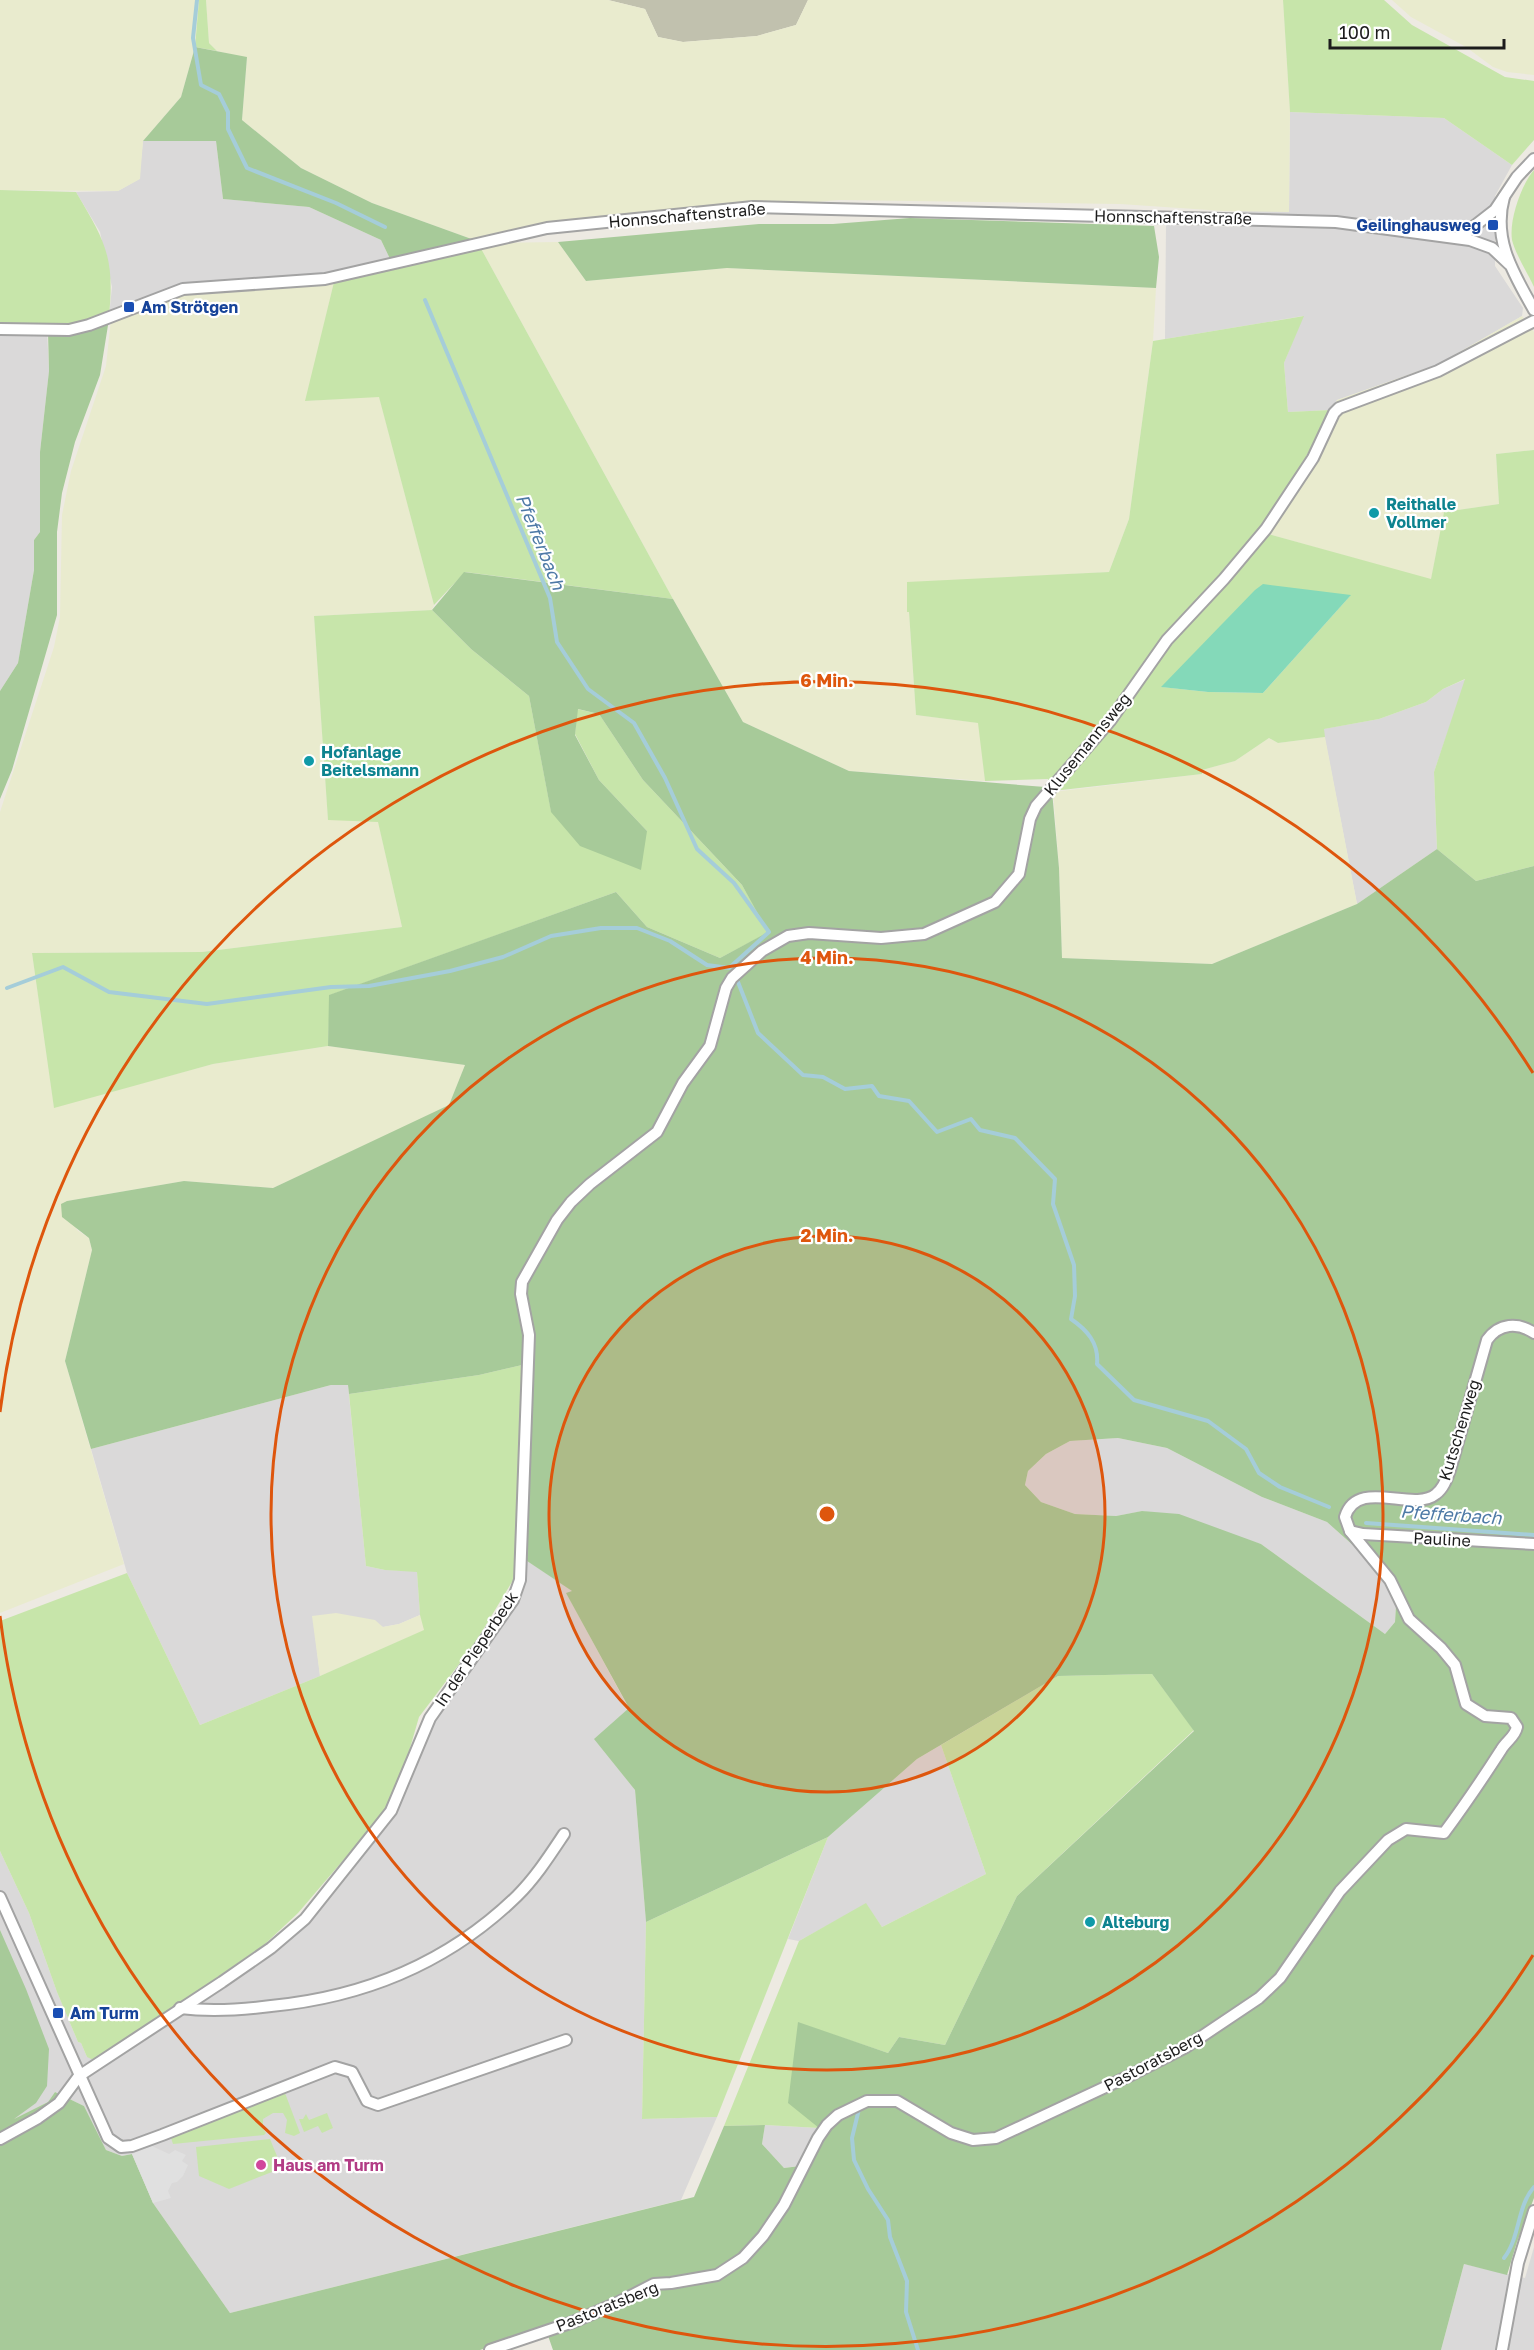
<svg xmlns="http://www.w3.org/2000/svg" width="1534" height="2350" viewBox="0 0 1534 2350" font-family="'Golos Text',sans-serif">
  <rect width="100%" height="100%" fill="#edeae2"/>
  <!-- residential -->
  <g fill="#dad9d9">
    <polygon points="1290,112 1444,118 1512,165 1495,196 1495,266 1523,308 1522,316 1439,364 1337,400 1331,410 1288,412 1284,363 1303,316 1165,339 1166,225 1240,227 1241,210 1289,211"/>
    <polygon points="143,141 216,141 223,199 309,207 381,240 392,263 109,316 112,287 100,232 76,192 118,191 139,179"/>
    <polygon points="0,328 47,329 49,371 40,452 40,532 34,540 34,570 18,663 0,691"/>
    <polygon points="1466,679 1434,772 1437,849 1357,904 1323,729 1379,719 1426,702 1443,689"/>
    <polygon points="331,1385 348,1385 366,1566 385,1570 417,1571 420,1615 399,1624 383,1627 313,1616 320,1676 200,1725 127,1573 91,1449"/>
    <polygon points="1118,1438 1167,1448 1262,1497 1327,1522 1374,1564 1385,1581 1396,1606 1395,1622 1385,1634 1261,1544 1143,1511 1116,1516 1075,1514 1041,1502 1025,1485 1028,1471 1046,1454 1070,1441"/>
    <polygon points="524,1559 573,1591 567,1594 629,1709 595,1739 635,1790 646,1922 642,2119 717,2117 681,2200 230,2313 153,2203 132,2154 122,2156 106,2150 84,2106 55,2092 48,2102 0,2126 0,1851 29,1913 57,1992 78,2042 81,2043 87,2057 124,2041 177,2004 273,1952 310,1922 334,1883 392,1812 432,1718 504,1617"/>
    <polygon points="941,1745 986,1874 882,1927 866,1904 799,1941 788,1939 828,1837 917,1759"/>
    <polygon points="765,2125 819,2128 798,2166 784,2168 762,2144"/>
    <polygon points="1534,2247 1534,2350 1441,2350 1464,2264 1525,2278"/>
  </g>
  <!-- construction -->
  <polygon fill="#c1c1ae" points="608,0 808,0 796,25 757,36 683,42 658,37 645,9"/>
  <!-- farmland -->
  <g fill="#e9ebce">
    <polygon points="0,0 199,0 195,47 181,97 143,141 140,179 118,191 0,190"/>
    <polygon points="206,0 608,0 645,9 658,37 683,42 757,36 796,25 808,0 1283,0 1290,111 1289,212 1224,211 1120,204 839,200 546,225 477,241 372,203 301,168 242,120 247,58 217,51 209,43"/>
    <polygon points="1392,0 1534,0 1534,75 1507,72 1493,67 1466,47 1411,17"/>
    <polygon points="558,242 586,281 727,268 1156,288 1153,341 1129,519 1109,572 907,583 916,715 979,723 985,781 849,771 743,722 673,599 478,243"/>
    <polygon points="335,278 306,401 379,396 434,605 432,610 314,616 328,819 378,821 402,927 202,952 32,953 54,1107 213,1064 328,1046 465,1065 449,1106 273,1188 184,1181 67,1201 77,1230 89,1238 92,1250 65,1361 124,1564 0,1613 0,812 54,647 60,617 62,515 71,471 106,366 111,319 183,290"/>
    <polygon points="1522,316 1534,332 1534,450 1496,454 1499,504 1444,512 1431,580 1261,532 1337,400 1439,364"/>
    <polygon points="1325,737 1357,904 1212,964 1062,958 1059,868 1053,792 1202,774 1202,770 1235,761 1269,738 1278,743"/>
    <polygon points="336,1613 375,1620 383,1627 399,1624 420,1615 425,1630 320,1676 312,1616"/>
  </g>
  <!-- grass -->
  <g fill="#c7e5aa" fill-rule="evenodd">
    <polygon points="199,0 206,0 209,43 217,51 195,47"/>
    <polygon points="1283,0 1384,0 1412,25 1505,77 1534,81 1534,140 1512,165 1444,118 1290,112"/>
    <path d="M1534 170V287C1528 274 1515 253 1512 240 1509 220 1521 185 1534 170Z"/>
    <path d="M0 190 76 192C105 241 115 257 109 316L89 324 0 328Z"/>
    <polygon points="478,243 673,599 465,572 434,605 379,397 305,401 335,278"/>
    <path d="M1304 316 1284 363 1288 412 1331 410 1294 479 1261 532 1431 579 1444 512 1499 504 1496 454 1534 450V866L1476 881 1437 849 1434 772 1465 679 1443 689 1426 702 1379 719 1324 729 1325 737 1278 743 1269 738 1235 761 1202 770V774L1053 791 1048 779 985 781 978 723 916 715 909 612H907V582L1109 572 1129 519 1153 341ZM1350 596 1263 693 1208 692 1162 687Z"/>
    <polygon points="432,610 471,649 529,696 551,811 647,831 599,780 575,734 577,709 599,714 643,780 742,885 769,932 720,958 647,927 616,892 330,995 328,1046 213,1064 54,1108 32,953 202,952 402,927 378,822 328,820 314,616"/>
    <polygon points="522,1365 515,1577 475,1643 419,1717 403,1772 387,1809 298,1913 264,1945 96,2061 87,2057 81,2043 78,2042 57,1992 29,1913 0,1851 0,1621 127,1573 200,1725 320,1676 424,1630 420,1615 417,1572 385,1570 366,1566 349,1394 479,1375"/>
    <polygon points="1152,1674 1194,1730 1017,1896 945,2045 899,2037 888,2053 798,2023 819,2128 765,2125 724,2126 799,1941 866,1903 882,1927 986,1874 941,1745 1058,1676"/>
    <polygon points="828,1837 717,2117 642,2119 646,1922"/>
    <polygon points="285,2093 300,2133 294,2136 285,2133 287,2120 283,2113 273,2113 263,2119 263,2129 266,2133 264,2135 173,2144 171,2138"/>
    <polygon points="327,2113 333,2128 322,2133 318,2126 304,2132 299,2119 303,2119 306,2114 309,2120"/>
    <polygon points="270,2139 279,2161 277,2170 229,2189 199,2176 196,2147"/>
  </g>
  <!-- forest -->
  <g fill="#a7ca99" fill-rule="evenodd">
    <polygon points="195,47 247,57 242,120 301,168 372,203 477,241 392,263 381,240 309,207 223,199 216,141 143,141 181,97"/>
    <polygon points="910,218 1154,226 1159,257 1156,288 727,268 586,281 558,242 759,224 833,224"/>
    <polygon points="109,319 100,375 75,442 62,493 57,532 57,615 12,770 0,799 0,691 18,663 34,570 34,540 40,532 40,452 49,371 48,332"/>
    <path d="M464 572 673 599 743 722 849 771 1045 787 1052 791 1059 868 1062 958 1212 964 1357 904 1437 849 1476 881 1534 866V2198L1517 2242 1507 2275 1464 2264 1441 2350H553L545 2327 480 2350H0V1930L26 1989 49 2049 47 2086 36 2103 14 2119 48 2102 55 2092 84 2106 106 2150 122 2156 132 2154 153 2203 230 2313 694 2197 724 2126 765 2125 762 2144 784 2168 808 2165 819 2128 788 2103 798 2022 888 2053 899 2037 945 2045 1017 1896 1194 1731 1152 1674 1058 1676 917 1759 828 1837 646 1922 635 1790 594 1739 629 1708 566 1593 572 1591 524 1559 532 1366 522 1365 479 1375 349 1394 348 1385H331L91 1449 65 1361 92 1250 89 1238 62 1217 61 1204 67 1201 184 1181 273 1188 449 1105 465 1065 328 1046 329 995 616 892 647 927 720 958 768 932 742 885 643 780 599 714 578 709 575 735 599 780 647 831 641 870 580 846 551 812 529 696 471 649 432 610ZM1118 1438 1167 1448 1262 1497 1327 1522 1374 1564 1385 1581 1396 1606 1395 1622 1385 1634 1261 1544 1179 1514 1142 1511 1116 1516 1075 1514 1041 1502 1025 1485 1028 1471 1046 1454 1070 1441Z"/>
  </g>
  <!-- pitch -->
  <polygon fill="#84d9b9" points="1263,584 1351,595 1263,693 1208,692 1161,687 1255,590"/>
  <!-- parking -->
  <polygon fill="#e0e0e0" points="152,2146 169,2154 175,2150 186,2155 182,2161 188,2165 183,2176 177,2182 172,2183 168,2191 171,2198 153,2203 132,2154"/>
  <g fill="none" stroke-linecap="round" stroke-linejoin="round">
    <!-- stream -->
    <g stroke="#a5cdd9" stroke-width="4">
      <polyline points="197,0 193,38 201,85 219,94 228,112 228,129 247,168 336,203 385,227"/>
      <path d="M738 982 758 1033 803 1075 823 1077 845 1089 872 1086 879 1096 909 1101 937 1132 971 1119 980 1130 1015 1138 1055 1179 1053 1204 1074 1265 1075 1296 1071 1319C1087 1330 1099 1343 1097 1364L1134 1400 1208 1421 1246 1449 1259 1473 1280 1487 1329 1507"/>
      <polyline points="7,988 63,967 109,992 207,1004 331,987 369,986 450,971 503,957 551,936 601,928 637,928 670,941 707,965 729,968 769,932 734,883 697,849 665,778 634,723 588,689 557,642 550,598 425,300"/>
      <polyline points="1366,1523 1534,1535"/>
      <polyline points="859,2109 852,2138 854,2160 868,2189 888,2220 890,2237 907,2281 906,2312 918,2350"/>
      <path d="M1504 2258C1520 2238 1517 2206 1534 2187"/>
    </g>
    <defs>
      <g id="street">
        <path d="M1504 197C1492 240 1514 274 1534 310"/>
        <polyline points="1459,238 1495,210 1517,177 1534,159"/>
        <polyline points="0,329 69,330 89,325 183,289 325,279 547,228 753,207 1336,222 1470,240 1492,248 1509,264"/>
        <polyline points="1350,1531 1363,1534 1534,1544"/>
        <polyline points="0,1897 108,2138 121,2147 132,2146 162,2135 335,2067 352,2072 367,2101 378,2105 566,2040"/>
        <path d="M180 2008C212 2012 240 2010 271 2006 365 1997 449 1962 517 1896 536 1877 550 1855 564 1834"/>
        <polyline points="0,2139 38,2118 59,2103 79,2076 222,1982 271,1948 305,1919 391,1811 430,1718 513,1600 520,1580 529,1335 521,1294 522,1282 557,1220 571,1202 590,1184 657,1132 683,1083 710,1046 726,988 732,978 762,951 788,936 809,933 881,938 924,934 995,902 1019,874 1030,819 1036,806 1110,721 1167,640 1224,579 1266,529 1313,458 1334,413 1339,408 1438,371 1534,321"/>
        <path d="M490 2350 573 2322 617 2303 654 2284 671 2283 717 2275 743 2258 763 2236 784 2205 818 2138 827 2125 838 2115 867 2101H897L951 2133 973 2140 996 2138 1129 2076 1186 2047 1259 1998 1280 1978 1340 1891 1388 1840 1406 1829 1444 1833C1464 1806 1483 1778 1501 1750 1506 1741 1515 1737 1517 1727L1511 1718 1485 1716 1466 1704 1455 1665 1441 1648 1409 1619 1390 1580 1350 1531 1345 1517C1357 1477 1413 1513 1436 1494 1444 1488 1447 1478 1450 1470L1487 1340C1499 1323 1518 1322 1534 1333"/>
        <polyline points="1502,2350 1518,2263 1534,2211"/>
      </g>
    </defs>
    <!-- street casing -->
    <use href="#street" stroke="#a3a3a3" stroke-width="14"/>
    <!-- street -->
    <use href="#street" stroke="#fff" stroke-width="10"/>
  </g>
  <!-- distance rings -->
  <circle cx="827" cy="1514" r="278" fill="#de560d" fill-opacity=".12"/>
  <g fill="none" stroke="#de560d" stroke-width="3">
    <circle cx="827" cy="1514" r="278"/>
    <circle cx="827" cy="1514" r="556"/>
    <path d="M1533 1955A833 833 0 0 1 0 1616M0 1412A833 833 0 0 1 1533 1073"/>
  </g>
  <!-- markers -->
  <g fill="#1a4fb4" stroke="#fff" stroke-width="2">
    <rect x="1487" y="219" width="12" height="12" rx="3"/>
    <rect x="123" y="301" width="12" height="12" rx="3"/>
    <rect x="52" y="2007" width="12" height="12" rx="3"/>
  </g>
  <g fill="#0f9aa8" stroke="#fff" stroke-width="2">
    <circle cx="1374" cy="513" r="6"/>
    <circle cx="309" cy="761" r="6"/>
    <circle cx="1090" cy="1922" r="6"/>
  </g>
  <circle fill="#d1479c" stroke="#fff" stroke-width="2" cx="261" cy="2165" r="6"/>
  <g text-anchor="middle" stroke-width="4.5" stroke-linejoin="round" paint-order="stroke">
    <!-- street labels -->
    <g font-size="16" fill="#1c1c1c" stroke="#fff">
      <text transform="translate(687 215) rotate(-5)" y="6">Honnschaftenstraße</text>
      <text transform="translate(1173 217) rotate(1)" y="6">Honnschaftenstraße</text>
      <text transform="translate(1087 744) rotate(-51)" y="6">Klusemannsweg</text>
      <text transform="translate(1459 1430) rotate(-73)" y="6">Kutschenweg</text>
      <text transform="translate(1442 1539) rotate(3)" y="6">Pauline</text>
      <text transform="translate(476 1649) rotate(-56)" y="6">In der Pieperbeck</text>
      <text transform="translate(1153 2061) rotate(-28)" y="6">Pastoratsberg</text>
      <text transform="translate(607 2306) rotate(-22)" y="6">Pastoratsberg</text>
    </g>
    <!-- transit labels -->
    <g font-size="16" font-weight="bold" fill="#164399" stroke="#fff" text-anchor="start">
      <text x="1481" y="231" text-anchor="end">Geilinghausweg</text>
      <text x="141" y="313">Am Strötgen</text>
      <text x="70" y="2019">Am Turm</text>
    </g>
    <!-- culture labels -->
    <g font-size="16" font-weight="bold" fill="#0d838f" stroke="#fff" text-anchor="start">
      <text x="1386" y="510">Reithalle<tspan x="1386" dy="18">Vollmer</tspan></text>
      <text x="321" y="758">Hofanlage<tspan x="321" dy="18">Beitelsmann</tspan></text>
      <text x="1102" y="1928">Alteburg</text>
    </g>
    <!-- hotel labels -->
    <g font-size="16" font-weight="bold" fill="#b23c85" stroke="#fff" text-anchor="start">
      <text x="273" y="2171">Haus am Turm</text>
    </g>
    <!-- water labels -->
    <g font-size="18" font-style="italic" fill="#4e7aa6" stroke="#fff">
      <text transform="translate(540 542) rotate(68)" y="6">Pfefferbach</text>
      <text transform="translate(1451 1515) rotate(4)" y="6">Pfefferbach</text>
    </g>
  </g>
  <circle cx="827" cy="1514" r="9" fill="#de560d" stroke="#fff" stroke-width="3"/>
  <g font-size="18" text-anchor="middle" font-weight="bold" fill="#de560d" stroke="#fff" stroke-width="4.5" stroke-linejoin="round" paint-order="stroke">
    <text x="827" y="687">6 Min.</text>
    <text x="827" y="964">4 Min.</text>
    <text x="827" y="1242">2 Min.</text>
  </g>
  <!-- scale -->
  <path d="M1330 39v9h174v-9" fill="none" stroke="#1c1c1c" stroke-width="3"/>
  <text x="1339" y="39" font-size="18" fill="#1c1c1c" stroke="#ffffff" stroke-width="4.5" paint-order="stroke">100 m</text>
</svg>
